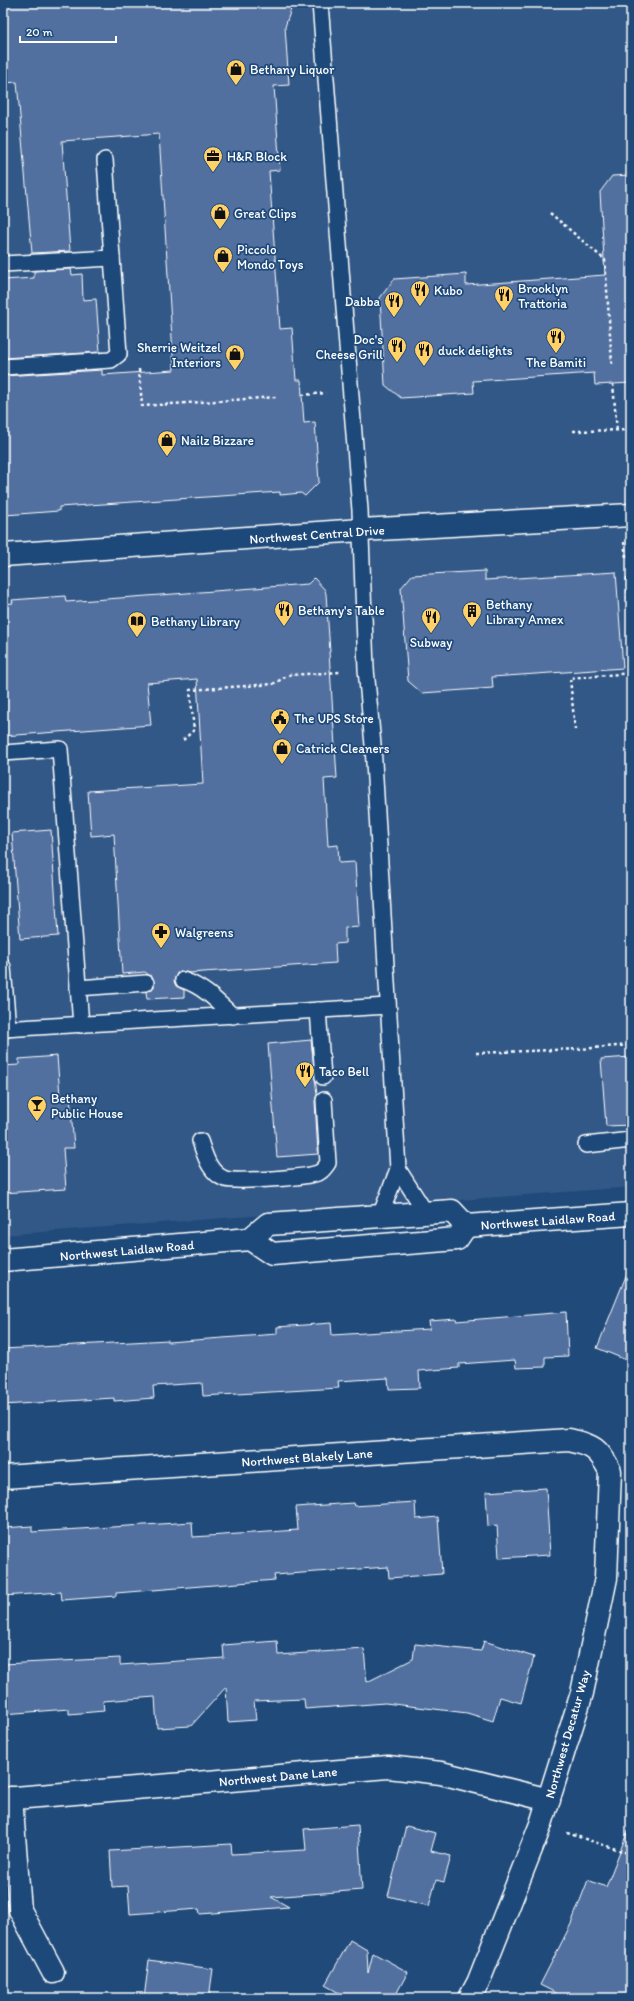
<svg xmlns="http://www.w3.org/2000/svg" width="634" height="2001" viewBox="0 0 634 2001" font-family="Itim,sans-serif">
  <rect width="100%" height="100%" fill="#1f4a7a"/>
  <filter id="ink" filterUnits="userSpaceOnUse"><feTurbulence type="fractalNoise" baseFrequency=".025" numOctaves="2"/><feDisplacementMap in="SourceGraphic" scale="8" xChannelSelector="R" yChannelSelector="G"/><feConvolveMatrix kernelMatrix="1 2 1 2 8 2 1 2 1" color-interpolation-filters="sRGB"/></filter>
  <g filter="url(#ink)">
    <!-- built -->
    <polygon fill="#325887" points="3,3 631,3 631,1187 3,1235"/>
    <!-- building -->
    <g fill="#516fa0" stroke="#fff">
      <polygon points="3,3 293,3 285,27 289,85 274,86 280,170 269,171 280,329 292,328 296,380 301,380 304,423 315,422 319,482 305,496 301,493 280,495 280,492 59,507 59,511 5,515 5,508 3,508 3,376 102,370 102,375 174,370 159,134 62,141 70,251 32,253 17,82 3,83"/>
      <polygon points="631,175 631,383 595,385 594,373 473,381 474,393 401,398 385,385 380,298 394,279 466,274 466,285 605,275 600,192 612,176"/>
      <polygon points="71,269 72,275 82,274 83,300 96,299 100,352 3,358 3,280 34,278 34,271"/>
      <polygon points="485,571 485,580 616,572 623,668 492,677 493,688 422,693 408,681 401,588 412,575"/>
      <polygon points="314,578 325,590 326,594 330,652 329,652 337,778 324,779 328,846 338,845 339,863 355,862 359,927 345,928 345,943 335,944 336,963 189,973 181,971 177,973 174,981 176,986 184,990 184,997 147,999 146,992 154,987 153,978 145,972 122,974 114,834 91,836 88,791 203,784 197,679 147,683 151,725 3,736 3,604 13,603 12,600 65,596 66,602 308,584"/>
      <polygon points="51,830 58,936 20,939 12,833"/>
      <polygon points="311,1040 317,1095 315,1101 318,1154 277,1157 268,1044"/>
      <polygon points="57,1056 60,1096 70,1096 74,1148 63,1148 66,1189 3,1193 3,1066 19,1065 19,1059"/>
      <polygon points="631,1057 631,1125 606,1126 601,1059"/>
      <polygon points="630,1266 631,1266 631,1362 597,1348"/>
      <polygon points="566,1312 568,1356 545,1357 545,1367 516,1368 515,1360 459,1364 459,1368 419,1371 420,1388 389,1389 388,1378 338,1381 339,1388 203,1396 202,1383 153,1386 154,1398 114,1401 114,1398 3,1405 3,1349 168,1340 168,1342 277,1334 277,1327 331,1323 332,1335 430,1329 429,1321 456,1319 456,1321"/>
      <polygon points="546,1488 550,1555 499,1558 497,1525 488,1526 486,1492"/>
      <polygon points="415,1502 416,1519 438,1517 442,1574 389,1578 388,1567 274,1575 275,1580 116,1593 116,1596 62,1600 61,1592 3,1596 3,1528 32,1526 32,1532 192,1522 193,1537 298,1530 296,1507 353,1503 354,1506"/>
      <polygon points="277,1641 278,1655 364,1649 367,1682 413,1659 415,1644 481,1651 484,1641 534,1657 521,1703 500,1697 493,1721 467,1713 385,1703 305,1709 304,1699 254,1701 256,1720 228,1722 226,1687 191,1726 157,1728 155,1697 103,1701 104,1711 69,1714 69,1709 3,1714 3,1664 120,1658 120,1665 224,1658 223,1645"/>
      <polygon points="358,1825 362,1890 271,1897 289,1907 200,1914 199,1909 130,1914 128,1886 112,1887 110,1851 231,1844 232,1854 306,1850 304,1829"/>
      <polygon points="406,1826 436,1833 431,1851 451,1856 444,1882 436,1880 429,1906 388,1896"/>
      <polygon points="629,1828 631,1828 631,1998 566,1998 540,1985 571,1924 588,1880 606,1887"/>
      <polygon points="350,1940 367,1950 368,1973 373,1953 408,1972 394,1998 348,1998 325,1985"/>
      <polygon points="149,1960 213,1969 209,1998 144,1998"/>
    </g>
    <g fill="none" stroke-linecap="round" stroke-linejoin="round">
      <defs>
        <g id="service">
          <polyline points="320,3 360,510 366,669 373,745 398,1169 380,1216"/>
          <polyline points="3,264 112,258"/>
          <polyline points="3,367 111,360 119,354 105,160"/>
          <polyline points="3,753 60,749 81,1025"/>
          <polyline points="3,967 8,1029"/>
          <path d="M183 980C204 987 217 1001 233 1016"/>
          <polyline points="78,988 146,983"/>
          <polyline points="318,1010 323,1077"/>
          <polyline points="3,1029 388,1006"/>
          <path d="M200 1141C205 1155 209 1173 225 1179 236 1182 310 1178 320 1172 323 1170 326 1166 328 1163L324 1100"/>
          <polyline points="586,1145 631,1140"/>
          <polyline points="398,1169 426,1213"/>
        </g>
        <g id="minor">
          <polyline points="3,555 361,530 631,515"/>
          <path d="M3 1477 569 1440C593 1445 599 1449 610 1471L606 1578 582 1693 541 1824 478 1983 470 1998"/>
          <polyline points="11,1798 20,1910 53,1972"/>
          <polyline points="3,1799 388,1767 441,1773 549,1800"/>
        </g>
        <g id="secondary">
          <polyline points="466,1226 631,1214"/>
          <polyline points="250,1239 272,1254 457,1239 466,1226"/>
          <polyline points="3,1260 250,1239 268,1224 452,1211 466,1226"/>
        </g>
      </defs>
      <!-- service casing -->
      <use href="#service" stroke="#fff" stroke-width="18"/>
      <!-- minor casing -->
      <use href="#minor" stroke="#fff" stroke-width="25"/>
      <!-- secondary casing -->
      <use href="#secondary" stroke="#fff" stroke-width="25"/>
      <!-- path -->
      <g stroke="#fff" stroke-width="2.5" stroke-dasharray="3 3" stroke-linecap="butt">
        <polyline points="550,213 605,260 612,364"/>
        <polyline points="139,369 142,406 276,397"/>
        <polyline points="613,384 617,431"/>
        <polyline points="302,395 326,393"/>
        <polyline points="573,431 631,430"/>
        <polyline points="624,542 626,557"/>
        <polyline points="627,578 631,645"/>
        <polyline points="575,730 570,678 631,673"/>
        <polyline points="183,740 194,730 190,690 273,684 289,675 341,672"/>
        <polyline points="476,1053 579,1049 631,1045"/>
        <polyline points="567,1833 631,1854"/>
      </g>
      <!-- service -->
      <use href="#service" stroke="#1f4a7a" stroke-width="15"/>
      <!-- minor -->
      <use href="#minor" stroke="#1f4a7a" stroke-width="22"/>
      <!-- secondary -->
      <use href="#secondary" stroke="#1f4a7a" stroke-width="22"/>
    </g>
  </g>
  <!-- icons -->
  <defs>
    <symbol id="shop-pin" viewBox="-11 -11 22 30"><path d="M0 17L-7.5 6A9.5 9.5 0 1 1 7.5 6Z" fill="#ffd166" stroke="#1f4a7a"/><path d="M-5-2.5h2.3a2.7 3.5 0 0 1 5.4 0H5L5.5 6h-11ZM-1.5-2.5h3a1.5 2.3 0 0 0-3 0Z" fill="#111"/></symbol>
    <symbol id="office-pin" viewBox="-11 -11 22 30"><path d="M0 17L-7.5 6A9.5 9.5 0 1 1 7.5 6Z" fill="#ffd166" stroke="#1f4a7a"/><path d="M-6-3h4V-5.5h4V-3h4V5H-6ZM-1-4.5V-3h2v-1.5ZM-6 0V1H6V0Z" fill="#111"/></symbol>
    <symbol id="restaurant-pin" viewBox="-11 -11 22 30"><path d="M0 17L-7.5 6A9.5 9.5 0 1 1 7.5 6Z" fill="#ffd166" stroke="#1f4a7a"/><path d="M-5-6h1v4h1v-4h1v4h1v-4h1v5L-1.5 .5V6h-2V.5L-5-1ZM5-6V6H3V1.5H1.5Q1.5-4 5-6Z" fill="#111"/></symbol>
    <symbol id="building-pin" viewBox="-11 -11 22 30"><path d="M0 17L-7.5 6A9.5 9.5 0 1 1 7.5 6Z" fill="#ffd166" stroke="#1f4a7a"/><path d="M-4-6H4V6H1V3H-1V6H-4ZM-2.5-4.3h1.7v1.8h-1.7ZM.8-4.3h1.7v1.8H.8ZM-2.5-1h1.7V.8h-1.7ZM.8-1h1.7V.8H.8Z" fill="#111"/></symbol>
    <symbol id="library-pin" viewBox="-11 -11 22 30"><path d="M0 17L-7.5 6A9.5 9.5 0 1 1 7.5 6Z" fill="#ffd166" stroke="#1f4a7a"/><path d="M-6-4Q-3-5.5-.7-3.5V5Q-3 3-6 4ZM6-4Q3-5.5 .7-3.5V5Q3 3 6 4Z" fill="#111"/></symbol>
    <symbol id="civic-pin" viewBox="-11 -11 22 30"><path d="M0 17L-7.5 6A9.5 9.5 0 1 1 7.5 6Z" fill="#ffd166" stroke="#1f4a7a"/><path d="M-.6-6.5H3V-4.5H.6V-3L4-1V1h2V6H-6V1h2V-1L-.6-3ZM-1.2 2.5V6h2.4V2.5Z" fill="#111"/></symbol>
    <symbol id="pharmacy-pin" viewBox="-11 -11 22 30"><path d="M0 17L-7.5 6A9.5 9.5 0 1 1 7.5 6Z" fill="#ffd166" stroke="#1f4a7a"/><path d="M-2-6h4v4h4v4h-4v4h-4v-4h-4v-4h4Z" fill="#111"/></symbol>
    <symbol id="bar-pin" viewBox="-11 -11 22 30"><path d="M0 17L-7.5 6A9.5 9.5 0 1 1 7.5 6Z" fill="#ffd166" stroke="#1f4a7a"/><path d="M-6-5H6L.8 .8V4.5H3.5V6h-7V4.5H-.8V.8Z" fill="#111"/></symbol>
  </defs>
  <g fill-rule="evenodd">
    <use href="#shop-pin" x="225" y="58" width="22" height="30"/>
    <use href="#office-pin" x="202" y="145" width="22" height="30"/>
    <use href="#shop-pin" x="209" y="202" width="22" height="30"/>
    <use href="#shop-pin" x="212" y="245" width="22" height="30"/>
    <use href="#restaurant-pin" x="409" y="279" width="22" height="30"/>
    <use href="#restaurant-pin" x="493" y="284" width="22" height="30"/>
    <use href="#restaurant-pin" x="383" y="290" width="22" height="30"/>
    <use href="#restaurant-pin" x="545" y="326" width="22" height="30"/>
    <use href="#restaurant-pin" x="386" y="335" width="22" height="30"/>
    <use href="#restaurant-pin" x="413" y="339" width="22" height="30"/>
    <use href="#shop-pin" x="224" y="343" width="22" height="30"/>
    <use href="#shop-pin" x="156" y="429" width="22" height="30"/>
    <use href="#restaurant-pin" x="273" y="599" width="22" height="30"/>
    <use href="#building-pin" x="461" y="600" width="22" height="30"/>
    <use href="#restaurant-pin" x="420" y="606" width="22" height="30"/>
    <use href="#library-pin" x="126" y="610" width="22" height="30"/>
    <use href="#civic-pin" x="269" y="707" width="22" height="30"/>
    <use href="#shop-pin" x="271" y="737" width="22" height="30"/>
    <use href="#pharmacy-pin" x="150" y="921" width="22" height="30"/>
    <use href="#restaurant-pin" x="294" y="1060" width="22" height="30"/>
    <use href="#bar-pin" x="26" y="1094" width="22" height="30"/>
  </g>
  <g text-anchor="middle" stroke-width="3.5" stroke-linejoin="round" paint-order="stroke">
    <!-- poi labels -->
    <g font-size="13" fill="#fff" stroke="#1f4a7a" text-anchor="start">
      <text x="250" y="74">Bethany Liquor</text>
      <text x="227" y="161">H&amp;R Block</text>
      <text x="234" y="218">Great Clips</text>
      <text x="237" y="254">Piccolo<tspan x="237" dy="15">Mondo Toys</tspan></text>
      <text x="518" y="293">Brooklyn<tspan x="518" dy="15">Trattoria</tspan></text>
      <text x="434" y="295">Kubo</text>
      <text x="380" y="306" text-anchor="end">Dabba</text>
      <text x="383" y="344" text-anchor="end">Doc's<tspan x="383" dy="15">Cheese Grill</tspan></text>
      <text x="221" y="352" text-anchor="end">Sherrie Weitzel<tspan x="221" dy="15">Interiors</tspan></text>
      <text x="438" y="355">duck delights</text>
      <text x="556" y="367" text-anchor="middle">The Bamiti</text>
      <text x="181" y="445">Nailz Bizzare</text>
      <text x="486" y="609">Bethany<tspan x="486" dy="15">Library Annex</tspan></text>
      <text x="298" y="615">Bethany's Table</text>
      <text x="151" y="626">Bethany Library</text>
      <text x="431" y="647" text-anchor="middle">Subway</text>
      <text x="294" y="723">The UPS Store</text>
      <text x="296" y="753">Catrick Cleaners</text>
      <text x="175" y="937">Walgreens</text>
      <text x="319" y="1076">Taco Bell</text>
      <text x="51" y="1103">Bethany<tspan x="51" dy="15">Public House</tspan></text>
    </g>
    <!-- street labels -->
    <g font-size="13" fill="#fff" stroke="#1f4a7a">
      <text transform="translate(317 534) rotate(-4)" y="5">Northwest Central Drive</text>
      <text transform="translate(548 1220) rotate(-4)" y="5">Northwest Laidlaw Road</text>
      <text transform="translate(127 1250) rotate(-5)" y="5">Northwest Laidlaw Road</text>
      <text transform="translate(307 1457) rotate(-4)" y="5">Northwest Blakely Lane</text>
      <text transform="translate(567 1734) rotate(-74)" y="5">Northwest Decatur Way</text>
      <text transform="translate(278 1776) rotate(-5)" y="5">Northwest Dane Lane</text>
    </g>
  </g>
  <!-- margin -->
  <rect width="634" height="2001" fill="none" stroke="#1f4a7a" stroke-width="16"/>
  <rect x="8" y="8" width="618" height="1985" fill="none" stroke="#fff" stroke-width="1.5" filter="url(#ink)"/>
  <!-- scale -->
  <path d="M20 36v6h96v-6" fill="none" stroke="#ffffff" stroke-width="2"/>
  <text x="26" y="36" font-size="12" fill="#ffffff" stroke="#1f4a7a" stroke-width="3" paint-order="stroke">20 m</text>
</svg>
